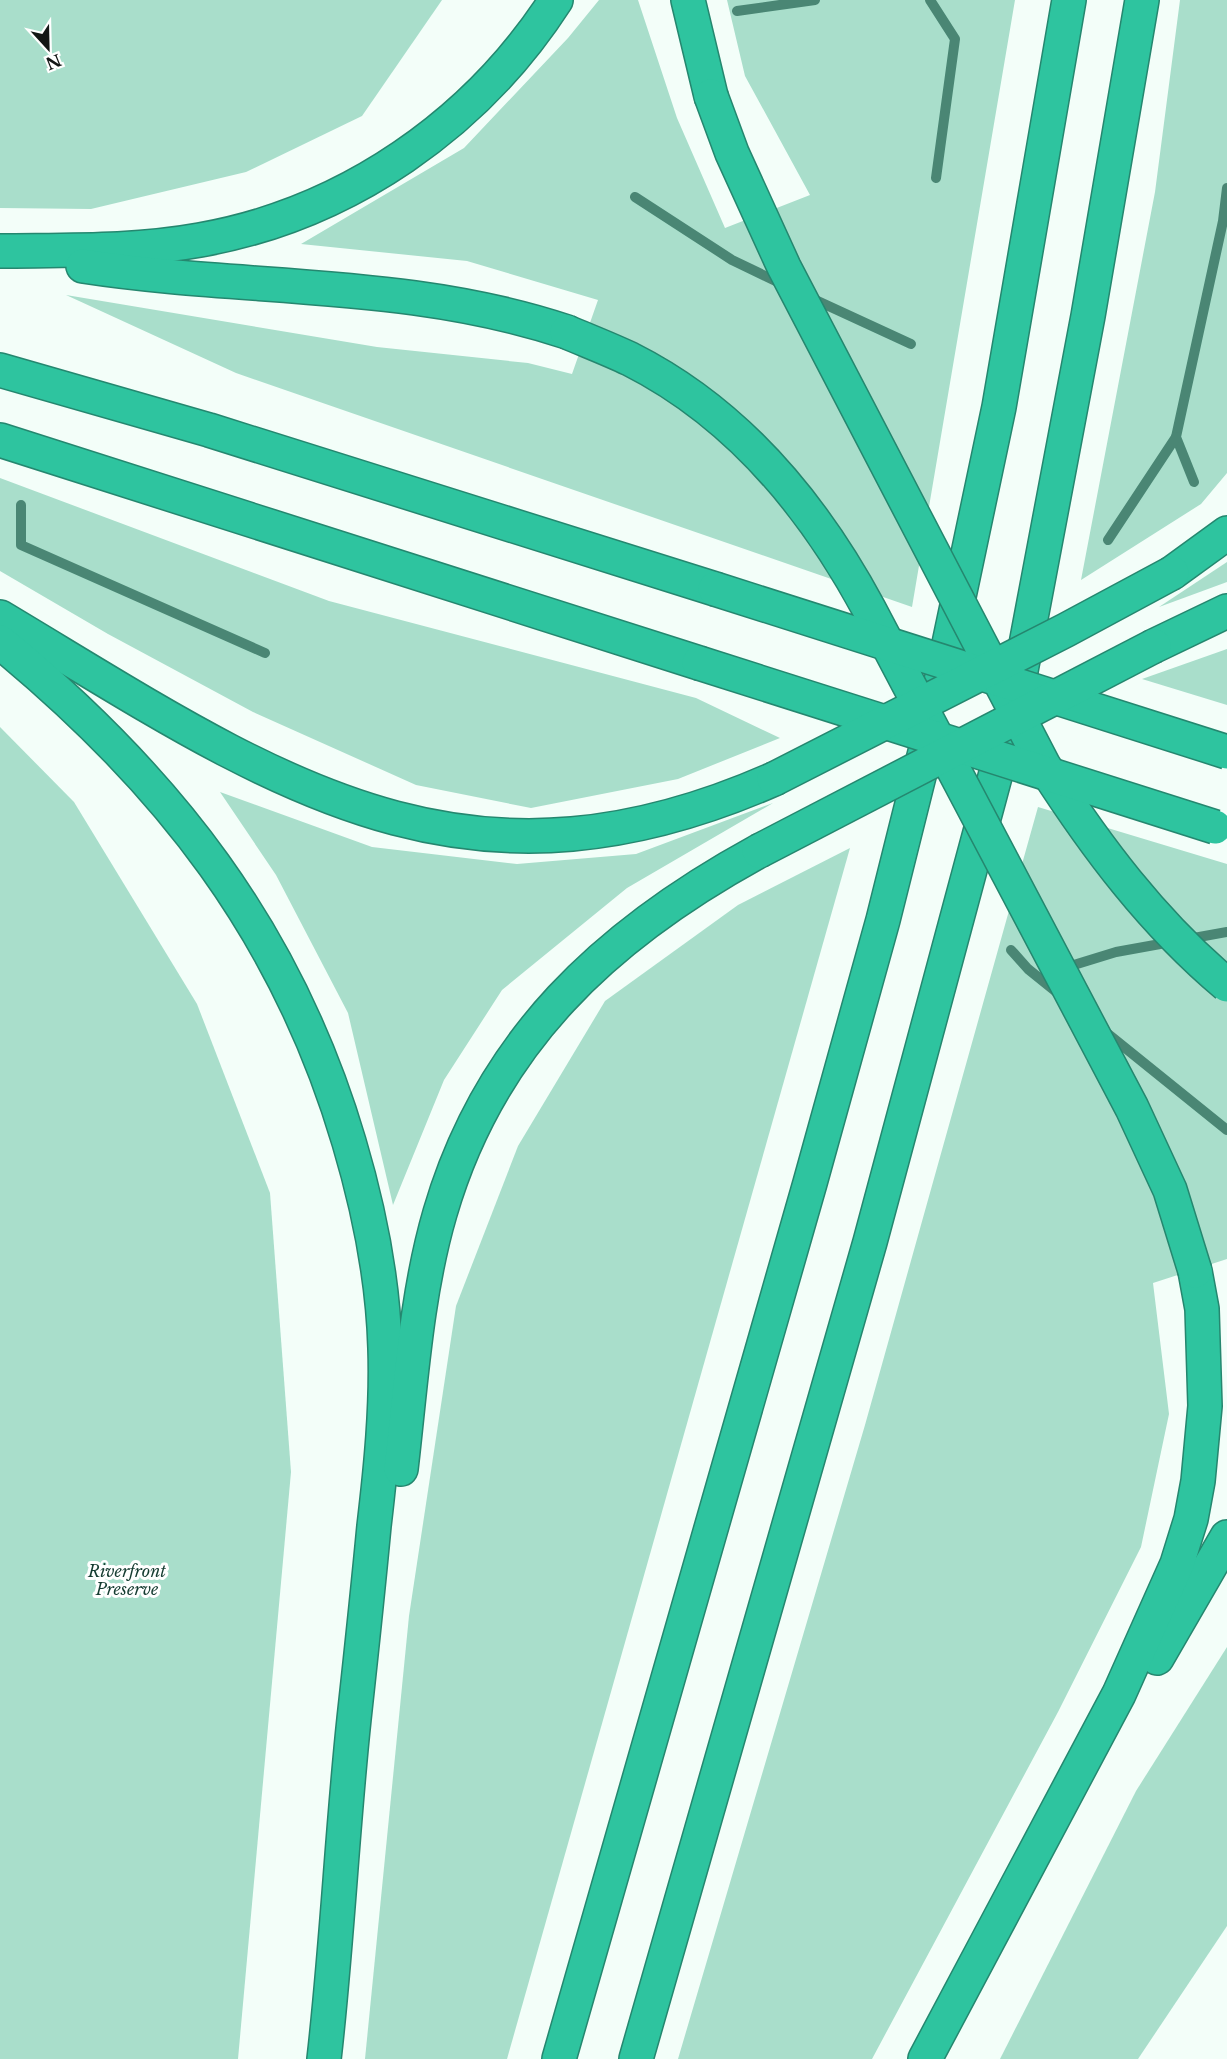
<svg xmlns="http://www.w3.org/2000/svg" width="1227" height="2059" viewBox="0 0 1227 2059" font-family="'Libre Baskerville',serif">
  <rect width="100%" height="100%" fill="#f3fef9"/>
  <!-- green -->
  <g fill="#a9decb">
    <polygon points="0,0 442,0 362,116 246,172 91,209 0,208"/>
    <polygon points="599,0 638,0 677,118 725,228 810,195 745,76 727,0 1015,0 912,607 236,373 66,295 377,347 528,363 572,374 598,300 467,261 301,244 464,148 568,38"/>
    <polygon points="1180,0 1227,0 1227,473 1201,504 1081,580 1155,192"/>
    <polygon points="0,478 329,601 696,698 780,738 678,779 531,808 416,785 253,712 108,634 0,571"/>
    <polygon points="1227,562 1227,582 1159,607"/>
    <polygon points="1227,649 1227,705 1142,679"/>
    <polygon points="0,727 74,802 197,1004 270,1193 291,1472 238,2059 0,2059"/>
    <polygon points="220,792 372,847 517,864 636,854 773,803 627,888 502,990 444,1080 393,1205 348,1013 276,875"/>
    <polygon points="1038,807 1227,864 1227,1259 1153,1283 1169,1414 1141,1547 1058,1712 872,2059 678,2059 865,1425"/>
    <polygon points="850,848 507,2059 365,2059 409,1616 456,1306 518,1146 605,1001 738,905"/>
    <polygon points="1227,1647 1227,1926 1138,2059 1000,2059 1136,1791"/>
  </g>
  <g fill="none" stroke-linecap="round" stroke-linejoin="round">
    <!-- stream -->
    <g stroke="#4a8674" stroke-width="10">
      <polyline points="930,0 955,39 936,178"/>
      <polyline points="737,11 815,0"/>
      <polyline points="635,197 732,260 784,285"/>
      <polyline points="809,297 911,344"/>
      <polyline points="1194,482 1176,437 1223,221 1227,188"/>
      <polyline points="21,505 21,545 265,653"/>
      <polyline points="1108,540 1176,437"/>
      <polyline points="1011,950 1028,969 1059,994"/>
      <polyline points="1064,968 1116,952 1227,932"/>
      <polyline points="1103,1030 1227,1130"/>
    </g>
    <defs>
      <g id="highway">
        <polyline points="688,0 711,96"/>
        <path d="M0 251C67 250 134 252 200 240 347 214 476 124 556 0"/>
        <path d="M83 266C245 291 409 279 567 332"/>
        <polyline points="0,370 209,430 715,589"/>
        <polyline points="0,440 699,663"/>
        <polyline points="1172,573 1227,533"/>
        <path d="M0 617C266 776 457 919 774 779"/>
        <path d="M0 642C168 780 287 932 349 1142 369 1209 383 1279 385 1348 387 1407 381 1467 374 1526 368 1590 361 1655 354 1719 342 1832 337 1946 324 2059"/>
        <polyline points="1154,646 1227,611"/>
        <polyline points="1020,676 1088,316 1142,0"/>
        <polyline points="939,691 999,407 1069,0"/>
        <path d="M401 1469C411 1384 416 1295 440 1213 490 1041 607 934 759 851"/>
        <polyline points="1157,1658 1227,1537"/>
        <polyline points="559,2059 810,1183 883,920 927,744"/>
        <polyline points="636,2059 870,1242 1007,732"/>
        <polyline points="925,2059 1119,1694 1177,1564 1191,1519 1198,1481 1205,1406 1202,1309 1195,1271"/>
      </g>
    </defs>
    <!-- highway casing -->
    <use href="#highway" stroke="#25876f" stroke-width="36"/>
    <!-- highway -->
    <use href="#highway" stroke="#2ec49f" stroke-width="33"/>
    <defs>
      <g id="highway-bridge">
        <path d="M711 96 732 153 784 267 1044 766C1096 847 1153 923 1227 985"/>
        <path d="M567 332C588 341 609 349 630 359 737 413 813 505 869 609L1132 1108 1170 1190 1195 1271"/>
        <polyline points="715,589 1227,752"/>
        <polyline points="699,663 1215,827"/>
        <polyline points="774,779 1066,630 1172,573"/>
        <polyline points="759,851 1154,646"/>
      </g>
    </defs>
    <!-- highway-bridge casing -->
    <use href="#highway-bridge" stroke="#25876f" stroke-width="36" stroke-linecap="butt"/>
    <!-- highway-bridge -->
    <use href="#highway-bridge" stroke="#2ec49f" stroke-width="33"/>
  </g>
  <g text-anchor="middle" stroke-width="6" stroke-linejoin="round" paint-order="stroke">
    <!-- park labels -->
    <g font-size="16" font-style="italic" fill="#153c31" stroke="#fff">
      <text x="127" y="1577">Riverfront<tspan x="127" dy="18">Preserve</tspan></text>
    </g>
  </g>
  <!-- north arrow -->
  <g transform="translate(48 48) rotate(158)" stroke="#ffffff" stroke-width="4.5" paint-order="stroke">
  <path d="M0-4.5L10 22L0 15L-10 22Z" fill="#131615"/>
  <text y="-9" font-size="16" font-weight="bold" text-anchor="middle" fill="#131615">N</text>
  </g>
</svg>
